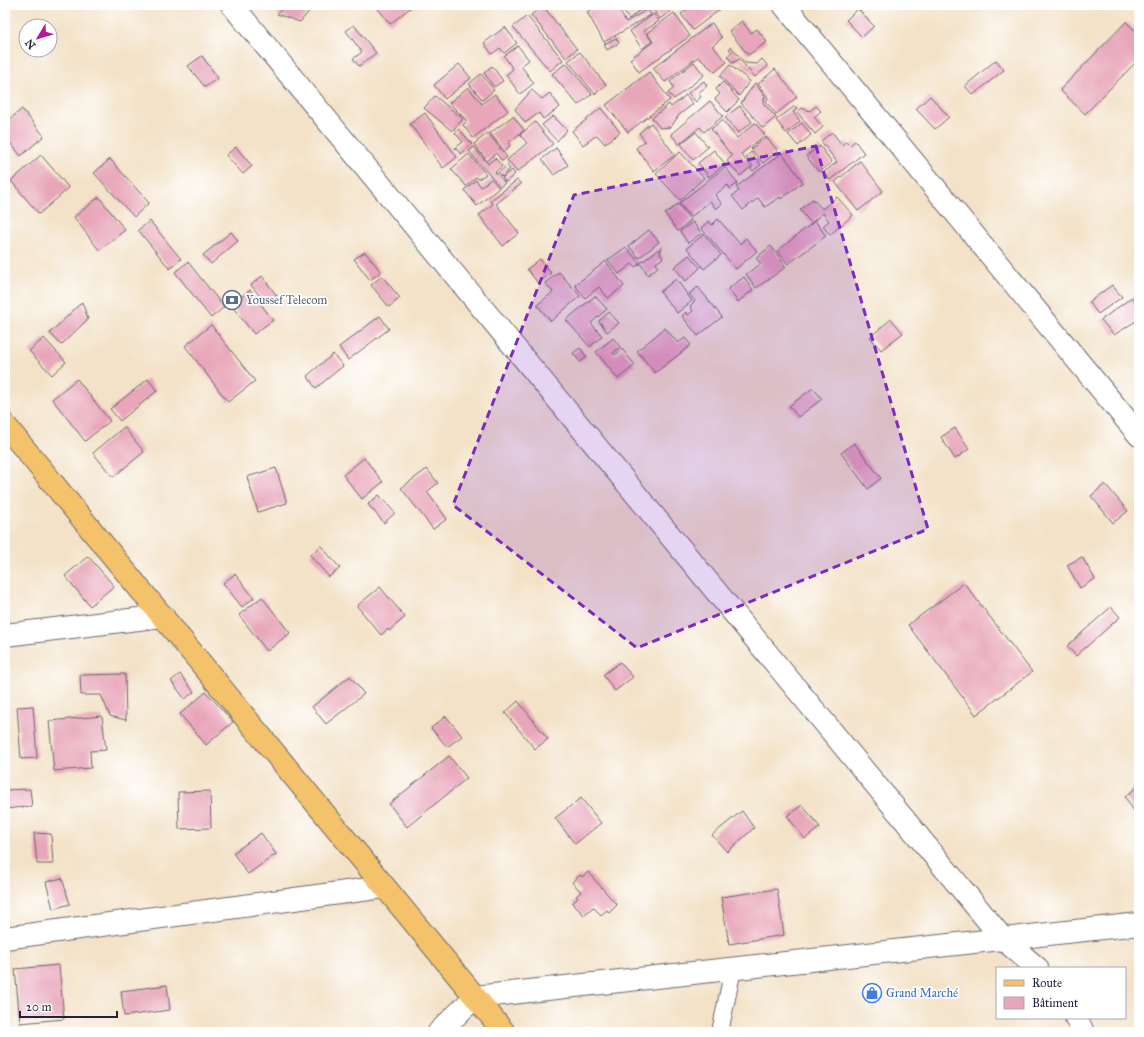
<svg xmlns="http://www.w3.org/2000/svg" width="1144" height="1037" viewBox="0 0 1144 1037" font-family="'IM FELL Great Primer',serif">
  <rect width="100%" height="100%" fill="#fff"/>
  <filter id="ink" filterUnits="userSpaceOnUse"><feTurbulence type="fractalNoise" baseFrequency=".025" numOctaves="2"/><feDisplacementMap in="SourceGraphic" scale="8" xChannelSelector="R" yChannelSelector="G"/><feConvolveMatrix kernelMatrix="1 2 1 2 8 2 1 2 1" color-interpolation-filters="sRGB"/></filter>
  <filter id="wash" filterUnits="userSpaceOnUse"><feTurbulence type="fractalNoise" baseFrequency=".012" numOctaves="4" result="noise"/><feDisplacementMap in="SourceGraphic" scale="16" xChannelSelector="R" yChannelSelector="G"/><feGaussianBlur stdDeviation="0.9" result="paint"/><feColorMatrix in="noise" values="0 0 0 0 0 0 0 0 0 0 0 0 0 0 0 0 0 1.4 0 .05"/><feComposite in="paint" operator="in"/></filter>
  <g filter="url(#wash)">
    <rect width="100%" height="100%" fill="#f3e2c7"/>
    <g id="blocks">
      <!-- building -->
      <g fill="#e8a6ba">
        <polygon points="285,5 306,5 311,9 300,22 277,14"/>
        <polygon points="375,5 414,5 390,24"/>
        <polygon points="599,5 616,5 626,22 648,9 651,15 604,42 587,12"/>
        <polygon points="618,5 646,5 629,19"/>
        <polygon points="650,5 668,5 672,10 660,19"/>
        <polygon points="693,5 726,5 693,30 681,14"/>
        <polygon points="543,6 577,49 566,58 531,15"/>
        <polygon points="858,9 874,26 862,37 846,20"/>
        <polygon points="674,13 690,36 639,72 630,59 653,42 647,33"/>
        <polygon points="654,14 659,21 644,31 652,41 642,49 630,31"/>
        <polygon points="527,16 563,60 550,71 513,27"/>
        <polygon points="742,21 751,33 757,29 767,42 748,55 729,31"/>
        <polygon points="1126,22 1139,34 1139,59 1085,114 1060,90"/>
        <polygon points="712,23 722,38 712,46 727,62 715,72 698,57 665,82 653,68"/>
        <polygon points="354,25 376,53 359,66 353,59 362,52 346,31"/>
        <polygon points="505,27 517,43 504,53 500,48 492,54 484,43"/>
        <polygon points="616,38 619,43 607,50 604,44"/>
        <polygon points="518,46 529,60 521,66 534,83 520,94 506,75 513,69 504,56"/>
        <polygon points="731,47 745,63 757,64 762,59 768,66 755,77 739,59 733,63 727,56 732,52 729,49"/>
        <polygon points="580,52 606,85 595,94 568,61"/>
        <polygon points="202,56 218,78 205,87 188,66"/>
        <polygon points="996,60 1004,70 973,95 965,86"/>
        <polygon points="694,62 704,75 674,99 668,93 674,88 670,81"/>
        <polygon points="566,63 592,94 578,105 552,74"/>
        <polygon points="459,64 471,78 445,99 434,85"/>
        <polygon points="730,65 750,81 739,96 720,76"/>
        <polygon points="492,66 503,81 494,87 484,73"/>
        <polygon points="775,69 797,97 776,114 766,102 768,98 758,84"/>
        <polygon points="649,72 670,100 628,132 606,105"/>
        <polygon points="481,74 494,90 483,100 469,84"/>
        <polygon points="704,81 707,86 698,93 701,97 696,102 688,93"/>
        <polygon points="723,82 739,100 727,112 715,99 720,94 716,89"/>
        <polygon points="755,83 765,97 763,103 776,117 763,128 741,103"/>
        <polygon points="468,87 482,104 495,94 508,111 473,138 463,125 467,121 449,103"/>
        <polygon points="532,90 542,99 550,93 560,107 543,119 539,113 525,123 515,109"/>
        <polygon points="686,95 693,104 679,115 671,127 660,128 652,118 669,104 671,107"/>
        <polygon points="435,96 463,119 452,131 424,108"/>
        <polygon points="930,96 949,117 935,129 916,109"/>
        <polygon points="710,101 723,116 704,132 700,127 679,144 671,134"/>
        <polygon points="740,106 752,122 738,133 725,117"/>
        <polygon points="795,106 797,109 793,112 800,121 786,133 776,120"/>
        <polygon points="816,106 821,111 814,117 823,127 815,134 797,112 802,108 810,111"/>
        <polygon points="601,108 620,132 605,144 597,135 583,145 572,131"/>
        <polygon points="22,109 44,136 21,156 5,136 5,123"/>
        <polygon points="425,113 457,157 443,168 410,124"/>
        <polygon points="513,116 524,130 508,143 510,146 504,151 490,133"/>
        <polygon points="553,116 567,130 557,141 542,125"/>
        <polygon points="722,120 737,138 755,123 765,135 741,154 751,167 740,176 727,161 732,156 711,129"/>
        <polygon points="535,122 553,144 517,172 507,160 527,143 520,135"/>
        <polygon points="651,123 675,155 654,171 636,148 645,141 639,133"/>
        <polygon points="802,123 811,135 798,146 788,134"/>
        <polygon points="459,129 472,144 461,154 455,148 463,142 455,133"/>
        <polygon points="696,132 708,147 693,160 681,144"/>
        <polygon points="832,132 842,145 846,141 850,145 855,141 864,153 830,180 823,173 837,162 821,141"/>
        <polygon points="488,133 507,157 502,161 496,153 487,161 474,144"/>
        <polygon points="766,137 778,151 763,163 751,149"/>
        <polygon points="820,146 832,162 819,172 806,156"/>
        <polygon points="236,147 252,166 243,174 226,155"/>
        <polygon points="474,147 488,164 495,158 502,166 495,172 505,183 500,187 469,151"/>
        <polygon points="556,148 568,165 554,175 542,159"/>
        <polygon points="714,150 725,164 709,177 698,163"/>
        <polygon points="680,152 704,178 680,200 656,174"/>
        <polygon points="751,152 761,165 753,171 751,169 753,166 746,157"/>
        <polygon points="782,153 803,182 781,199 780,197 765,207 758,198 743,210 732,196 739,191 736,187"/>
        <polygon points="469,154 486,174 479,179 476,177 466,186 451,169"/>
        <polygon points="41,155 69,188 39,214 11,181"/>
        <polygon points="110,159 149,203 134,217 94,173"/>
        <polygon points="860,161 883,191 858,211 835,182"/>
        <polygon points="507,165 510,169 502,177 498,173"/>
        <polygon points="725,167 738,183 730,189 728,185 715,195 722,204 716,209 710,201 691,217 679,203"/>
        <polygon points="512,170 515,174 506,182 502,178"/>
        <polygon points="491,179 499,188 477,206 464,190 476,180 481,187"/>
        <polygon points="517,180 521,184 496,204 519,233 503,246 479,215 493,204 490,201"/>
        <polygon points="99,197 125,230 99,250 74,217"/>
        <polygon points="837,197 853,215 830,235 823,226 829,221 823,213 811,223 800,210 813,199 822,209"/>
        <polygon points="678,204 691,220 678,231 665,214"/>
        <polygon points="718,219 740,244 746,238 757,251 736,269 701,228 709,221 712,225"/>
        <polygon points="150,221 181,259 170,269 138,230"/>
        <polygon points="815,221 826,236 788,264 777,251"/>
        <polygon points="693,222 701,233 688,243 680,231"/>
        <polygon points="649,230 659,242 639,258 629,246"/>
        <polygon points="231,232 238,241 211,264 203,255"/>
        <polygon points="704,234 721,255 704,269 687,248"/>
        <polygon points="771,246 786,267 756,288 746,274 761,264 756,258"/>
        <polygon points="626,247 640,264 635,267 632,264 619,274 608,260"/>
        <polygon points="662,247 660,253 663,258 656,263 658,267 648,275 640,263"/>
        <polygon points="365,252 381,272 370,280 354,259"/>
        <polygon points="689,255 700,268 686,281 674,267"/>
        <polygon points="540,259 551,273 538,283 527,269"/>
        <polygon points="606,261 624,286 608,298 599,287 585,298 575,285"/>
        <polygon points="188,262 224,307 211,318 175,272"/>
        <polygon points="559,272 580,296 551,321 537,305 553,292 545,283"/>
        <polygon points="262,276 277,296 267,304 251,285"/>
        <polygon points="382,276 400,298 389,307 371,285"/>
        <polygon points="744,277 753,290 738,302 728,289"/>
        <polygon points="676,279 692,301 677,313 660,292"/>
        <polygon points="1112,285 1122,297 1098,314 1089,302"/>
        <polygon points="698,287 722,317 698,336 682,316 686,312 688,315 693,311 690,306 695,301 689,294"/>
        <polygon points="250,290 273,320 254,334 231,305"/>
        <polygon points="595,296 607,309 591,323 602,336 590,347 566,320"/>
        <polygon points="1132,297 1139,309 1139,319 1114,335 1101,320"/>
        <polygon points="82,302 88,319 61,345 50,333"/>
        <polygon points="609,312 619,323 607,332 599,321"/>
        <polygon points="380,316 389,329 348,360 339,347"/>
        <polygon points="891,319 903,333 881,350 870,337"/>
        <polygon points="211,325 255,381 228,402 185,346"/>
        <polygon points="665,328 678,343 685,338 691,345 655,373 637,351"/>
        <polygon points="44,338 66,362 52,375 29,351"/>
        <polygon points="613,338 620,347 613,353 615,355 622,349 635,365 618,379 596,352"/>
        <polygon points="580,348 587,357 580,362 573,353"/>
        <polygon points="333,354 343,366 316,388 307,376"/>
        <polygon points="77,379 110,421 85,441 52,399"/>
        <polygon points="148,379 157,391 120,421 110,409"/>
        <polygon points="813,388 822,399 798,417 789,406"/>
        <polygon points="124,427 144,452 113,477 93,453"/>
        <polygon points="955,428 969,449 955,459 941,437"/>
        <polygon points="854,443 881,478 868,489 841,453"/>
        <polygon points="364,458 383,482 362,499 343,475"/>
        <polygon points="276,468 287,503 258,512 247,477"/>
        <polygon points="427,469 438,483 427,492 447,519 433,529 401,488"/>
        <polygon points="1105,484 1128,511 1113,523 1091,496"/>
        <polygon points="379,495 395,513 384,523 368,504"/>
        <polygon points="321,546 340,568 329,577 310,555"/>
        <polygon points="88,556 114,586 90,606 65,576"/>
        <polygon points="1082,557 1095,579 1080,588 1067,565"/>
        <polygon points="235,574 254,598 242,607 223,583"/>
        <polygon points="964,583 1032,672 976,715 908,625"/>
        <polygon points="380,587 405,617 389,631 388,629 381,635 357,606"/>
        <polygon points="262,597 290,633 267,651 239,615"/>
        <polygon points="1111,607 1120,617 1076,656 1067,646"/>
        <polygon points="620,662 633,677 615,691 603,675"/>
        <polygon points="125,674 126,720 110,716 101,695 81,695 80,675"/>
        <polygon points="180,674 194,692 185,699 171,681"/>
        <polygon points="350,676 364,694 326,724 312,707"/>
        <polygon points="206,692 233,722 206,745 180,714"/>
        <polygon points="518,701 548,739 535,749 505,713"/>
        <polygon points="33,706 37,758 21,759 17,707"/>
        <polygon points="102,716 106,750 90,751 91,768 54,771 49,721"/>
        <polygon points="446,716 462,736 447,747 431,728"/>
        <polygon points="449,756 467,778 407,827 389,804"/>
        <polygon points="1139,785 1139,819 1125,797"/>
        <polygon points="30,789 32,806 5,809 5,790"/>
        <polygon points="210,791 211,828 179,829 178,792"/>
        <polygon points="581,798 601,823 575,844 555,818"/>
        <polygon points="802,805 820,827 805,839 787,816"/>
        <polygon points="742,811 754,828 727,852 712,835"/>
        <polygon points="34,833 51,834 53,864 37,864"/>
        <polygon points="261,833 276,854 248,874 233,853"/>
        <polygon points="588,872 617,905 609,913 607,910 601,915 593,907 584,915 572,903 578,898 576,896 581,892 572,882 580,875 582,877"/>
        <polygon points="62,878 70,904 53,909 46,882"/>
        <polygon points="777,889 784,935 729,944 721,897"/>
        <polygon points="59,965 64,1019 20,1023 15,969"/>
        <polygon points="167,985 170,1010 124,1016 121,991"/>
      </g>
    </g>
  </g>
  <g filter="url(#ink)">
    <use href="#blocks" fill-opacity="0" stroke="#6b656c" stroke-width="1"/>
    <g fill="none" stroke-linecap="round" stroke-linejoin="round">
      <defs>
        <polyline id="service" points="720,1032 733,969"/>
        <g id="minor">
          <polyline points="232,5 1003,939 1037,968"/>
          <polyline points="784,5 1139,435"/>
          <polyline points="5,635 163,616"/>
          <polyline points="5,938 384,887"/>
          <polyline points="1076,1018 1083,1032"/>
          <polyline points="439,1032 475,997 1139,924"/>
        </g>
        <polyline id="primary" points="5,425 504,1032"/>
      </defs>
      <!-- service casing -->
      <use href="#service" stroke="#6b656c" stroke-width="18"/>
      <!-- minor casing -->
      <use href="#minor" stroke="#6b656c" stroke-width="24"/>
      <!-- primary casing -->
      <use href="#primary" stroke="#6b656c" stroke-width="24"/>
      <!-- service -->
      <use href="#service" stroke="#fff" stroke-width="16"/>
      <!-- minor -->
      <use href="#minor" stroke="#fff" stroke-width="22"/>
      <!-- primary -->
      <use href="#primary" stroke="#f3c26a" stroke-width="22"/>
    </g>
  </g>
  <!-- marked area -->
  <path fill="#7b2cbf" fill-opacity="0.2" stroke="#7b2cbf" stroke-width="3" stroke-dasharray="8 5" stroke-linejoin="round" d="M816 146 928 529 637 648 453 505 574 195Z"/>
  <!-- icons -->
  <defs>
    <symbol id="bank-ring" viewBox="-11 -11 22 22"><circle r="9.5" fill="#fff" stroke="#5c6f8a" stroke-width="1.5"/><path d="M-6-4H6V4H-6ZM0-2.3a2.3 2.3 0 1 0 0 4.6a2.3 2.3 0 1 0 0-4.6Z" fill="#5c6f8a"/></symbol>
    <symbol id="shop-ring" viewBox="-11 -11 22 22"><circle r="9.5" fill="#fff" stroke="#3f7fe0" stroke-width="1.5"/><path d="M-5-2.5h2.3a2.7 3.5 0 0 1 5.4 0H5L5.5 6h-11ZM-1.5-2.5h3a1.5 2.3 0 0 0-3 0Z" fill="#3f7fe0"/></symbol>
  </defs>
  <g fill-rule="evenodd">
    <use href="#bank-ring" x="221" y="289" width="22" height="22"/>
    <use href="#shop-ring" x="861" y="982" width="22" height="22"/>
  </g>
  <g text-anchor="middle" stroke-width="3.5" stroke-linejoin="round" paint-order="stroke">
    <!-- service labels -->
    <g font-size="12" fill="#4e5e75" stroke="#fff" text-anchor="start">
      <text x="246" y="304">Youssef Telecom</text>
    </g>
    <!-- shop labels -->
    <g font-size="12" fill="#366cbe" stroke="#fff" text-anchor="start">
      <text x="886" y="997">Grand Marché</text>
    </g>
  </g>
  <!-- margin -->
  <rect width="1144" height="1037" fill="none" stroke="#fff" stroke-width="20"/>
  <!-- legend -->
  <rect x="996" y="967" width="130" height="52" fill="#ffffff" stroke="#a7a7b1"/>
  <rect x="1004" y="980" width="20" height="6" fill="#f3c26a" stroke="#a7a7b1"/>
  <text x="1032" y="987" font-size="12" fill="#22223b">Route</text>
  <rect x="1004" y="997" width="20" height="12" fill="#e8a6ba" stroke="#a7a7b1"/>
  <text x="1032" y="1007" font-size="12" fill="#22223b">Bâtiment</text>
  <!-- north arrow -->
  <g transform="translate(38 38) rotate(232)"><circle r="19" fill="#ffffff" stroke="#a7a7b1"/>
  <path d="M0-3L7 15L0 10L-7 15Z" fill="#b5179e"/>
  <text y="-6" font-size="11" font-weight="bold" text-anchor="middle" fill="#22223b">N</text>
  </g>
  <!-- scale -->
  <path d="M20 1011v6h97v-6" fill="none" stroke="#22223b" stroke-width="2"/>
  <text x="26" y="1011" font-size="12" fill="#22223b" stroke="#ffffff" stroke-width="3" paint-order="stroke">20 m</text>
</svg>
